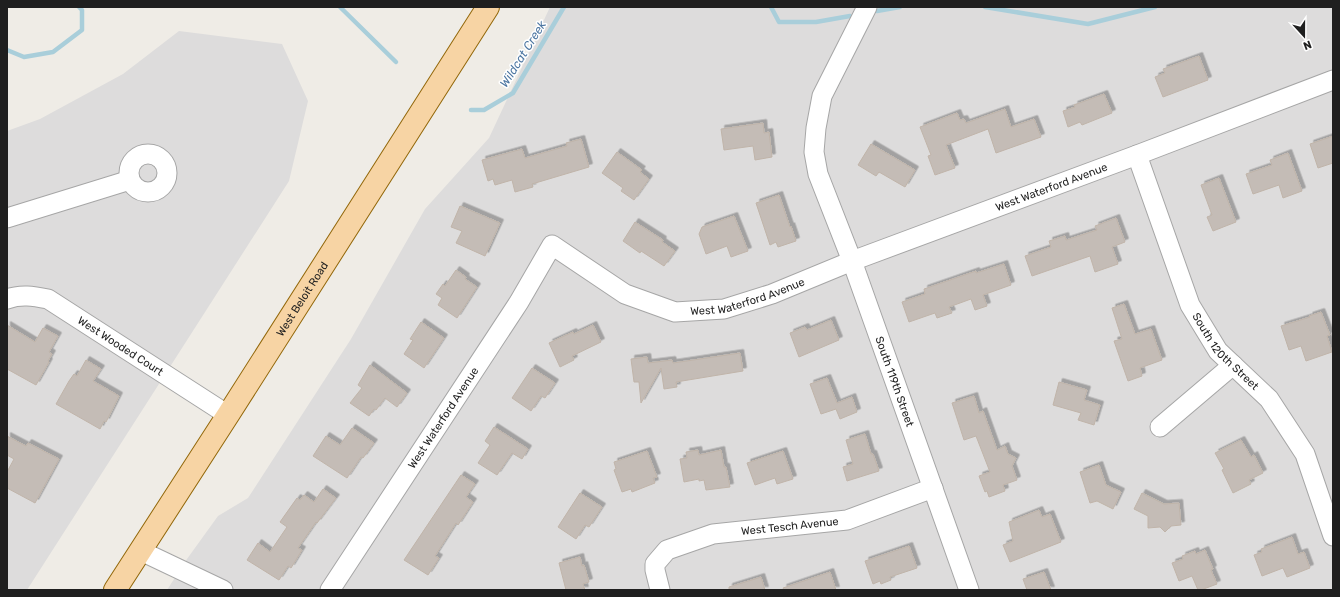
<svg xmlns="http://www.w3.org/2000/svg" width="1340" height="597" viewBox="0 0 1340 597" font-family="Rubik,sans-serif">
  <defs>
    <filter id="shadow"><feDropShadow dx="3.5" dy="-3.5" stdDeviation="0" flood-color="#0004"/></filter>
  </defs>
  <rect width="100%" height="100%" fill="#efece6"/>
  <!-- residential -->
  <g fill="#dddcdc">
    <polygon points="550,7 1333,7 1333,590 167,590 187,559 218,516 248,498 351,339 425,209 489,138"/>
    <polygon points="179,31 282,44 308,101 289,181 27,590 7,590 7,131 40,119 123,74"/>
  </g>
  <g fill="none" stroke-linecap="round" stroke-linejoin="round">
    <!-- stream -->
    <g stroke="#a9ceda" stroke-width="4.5">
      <polyline points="340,7 396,62"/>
      <polyline points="771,7 779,22 816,22 850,16"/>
      <polyline points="985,7 1088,24 1155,7"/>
      <polyline points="877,11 900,7"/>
      <polyline points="7,50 24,57 53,52 82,30 82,10 79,7"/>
      <polyline points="471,110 484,110 513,93 564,7"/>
    </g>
  </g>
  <!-- building -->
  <g fill="#c4bcb6" stroke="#c0b4a9" filter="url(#shadow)">
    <polygon points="1199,56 1208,80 1163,97 1155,77 1165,73 1163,69"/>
    <polygon points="1104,94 1112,113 1082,125 1080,122 1068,127 1063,111 1075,107 1074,105"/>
    <polygon points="1005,109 1011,127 1034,119 1041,137 996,153 988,129 946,145 955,168 935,175 928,156 931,155 920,127 957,113 960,120 964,119 966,123"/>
    <polygon points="763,123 764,133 769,132 772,157 755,160 753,146 724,150 721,129"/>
    <polygon points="1333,136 1333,163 1318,168 1310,144"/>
    <polygon points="581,139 589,167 532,184 533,187 515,192 512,180 495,185 493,179 488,181 482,160 522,149 525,158 567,146 566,143"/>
    <polygon points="871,144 915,170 905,187 879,172 876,176 858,165"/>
    <polygon points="617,152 642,170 640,172 649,179 634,200 621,191 623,188 602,173"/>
    <polygon points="1288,153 1302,191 1283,198 1279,185 1253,194 1246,174 1272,165 1270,160"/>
    <polygon points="1219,178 1236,222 1213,231 1207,217 1212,215 1201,185"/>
    <polygon points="779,195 790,227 791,226 796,241 778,247 776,242 770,245 756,203"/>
    <polygon points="460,206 500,223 485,256 456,243 462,231 451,227"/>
    <polygon points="734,216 748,251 731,257 727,246 706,254 699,234 702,227"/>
    <polygon points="1116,218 1125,242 1112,247 1118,264 1095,272 1090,256 1032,276 1025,256 1051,247 1049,241 1065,236 1066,240 1097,230 1095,226"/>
    <polygon points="635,222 663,240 662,242 675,251 664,266 641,251 640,253 623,241"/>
    <polygon points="1004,264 1011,285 983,295 987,306 975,310 971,299 949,307 952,313 937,318 935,313 909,322 902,302 925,294 924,289 976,271 976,273"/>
    <polygon points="456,270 466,277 465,279 477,287 457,318 438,305 442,298 436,294 443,284 445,286"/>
    <polygon points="1124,304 1135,334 1151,329 1162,360 1140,368 1142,376 1128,381 1114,341 1122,339 1112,308"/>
    <polygon points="1321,312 1330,335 1327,336 1332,352 1306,361 1301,346 1289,350 1281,326 1310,317 1309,316"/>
    <polygon points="831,320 839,340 799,357 790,333 805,327 807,330"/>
    <polygon points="421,322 444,338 424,368 404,354 413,340 410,339"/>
    <polygon points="7,325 35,342 43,328 58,336 49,352 52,354 48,361 49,362 36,385 7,369"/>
    <polygon points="593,325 601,342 572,356 574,360 560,367 549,343 573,332 574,334"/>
    <polygon points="740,353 743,371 676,382 677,387 664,389 661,368 641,403 639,382 634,382 631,359 647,357 648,363 672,360 673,363"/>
    <polygon points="86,360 101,369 93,381 119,396 106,422 104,421 100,429 56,404 69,381 74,374 77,376"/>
    <polygon points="370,365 407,393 397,407 385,398 376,410 374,409 369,416 350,403 362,388 358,385"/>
    <polygon points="532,368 555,383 545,398 541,396 531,411 512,398"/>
    <polygon points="827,378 837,403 852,397 857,412 840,419 836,409 821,414 810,384"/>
    <polygon points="1059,382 1087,390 1084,400 1100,405 1094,425 1078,420 1081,413 1053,405"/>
    <polygon points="974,396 979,413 983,411 997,450 1005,446 1008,454 1016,458 1012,466 1017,480 1003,485 1005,491 989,497 987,491 985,492 979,476 990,472 976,436 964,440 952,403"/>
    <polygon points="494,427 528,449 522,459 512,453 497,475 478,463 490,445 485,441"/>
    <polygon points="352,428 374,443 363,458 361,457 347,478 313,456 326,436 340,445"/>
    <polygon points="865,434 871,454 873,454 879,471 847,481 843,467 853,464 846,440"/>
    <polygon points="7,436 26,446 28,443 59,459 35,503 7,488 7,472 14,459 7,455"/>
    <polygon points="1241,440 1251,457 1254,455 1263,473 1249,480 1251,484 1233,493 1222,470 1224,469 1215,453"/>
    <polygon points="698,450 699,455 721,450 724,467 726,467 730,487 706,490 704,480 699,481 699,479 684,482 680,459 687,458 686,452"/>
    <polygon points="647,451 657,477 653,478 655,483 632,492 631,489 622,492 614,470 616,469 614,462"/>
    <polygon points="783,451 793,479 777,484 775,478 755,485 747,463"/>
    <polygon points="1099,465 1106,485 1121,492 1113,509 1097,501 1090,503 1080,472"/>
    <polygon points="461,475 475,484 466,497 473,502 458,525 456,523 435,556 439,558 428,575 404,560"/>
    <polygon points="323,489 336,498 317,523 316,522 298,548 302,550 291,568 288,566 279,580 247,560 258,543 270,552 287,527 280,522 297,498 300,500 304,495 314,502"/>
    <polygon points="580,493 602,507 589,527 585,525 576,539 558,527"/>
    <polygon points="1142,493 1164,504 1179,503 1181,525 1171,526 1165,532 1160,527 1148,528 1148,516 1134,509"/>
    <polygon points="1039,510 1042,517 1050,514 1061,542 1010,562 1003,545 1013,541 1009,522"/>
    <polygon points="1292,537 1298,554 1304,552 1310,568 1287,577 1283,568 1262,576 1254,555 1262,552 1261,549"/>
    <polygon points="909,546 917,568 890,577 891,580 881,584 880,581 873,584 865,561"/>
    <polygon points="1205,550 1213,569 1211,570 1217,584 1201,590 1198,590 1192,576 1179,581 1172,563 1183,559 1182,556 1195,551 1196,554"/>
    <polygon points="580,557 582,566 584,565 589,582 583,584 585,590 566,590 559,563"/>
    <polygon points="830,572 836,590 784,590 783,588"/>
    <polygon points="1044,572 1051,590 1027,590 1023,579"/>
    <polygon points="761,577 765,590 729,590 729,587"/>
  </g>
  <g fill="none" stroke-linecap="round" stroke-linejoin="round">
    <defs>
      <g id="minor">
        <path id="s1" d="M867 7 822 96 816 128 814 152 818 174 852 261 969 590"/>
        <circle cx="148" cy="173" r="19"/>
        <path id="s2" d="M1137 155 1190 305 1218 351 1269 399 1305 454 1333 536"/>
        <polyline points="7,218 130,180"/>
        <path id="s3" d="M7 299C21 294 33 296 48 299L228 415"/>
        <polyline points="1160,427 1233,365"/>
        <polyline points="141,551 223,590"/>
        <path id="s4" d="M330 590 519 302 552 245 625 294 675 312 724 309 772 294 852 261 1137 155 1333 80"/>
        <path id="s5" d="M660 590 655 570V564L667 550 713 534 847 520 933 488"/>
      </g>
      <g id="major">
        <path id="s6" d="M115 590 228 415 488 7"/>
      </g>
    </defs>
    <!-- minor casing -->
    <use href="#minor" stroke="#a6a6a6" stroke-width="21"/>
    <!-- major casing -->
    <use href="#major" stroke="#926709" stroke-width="24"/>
    <!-- minor -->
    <use href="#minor" stroke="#fff" stroke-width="19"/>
    <!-- major -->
    <use href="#major" stroke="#f7d4a4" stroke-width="22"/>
  </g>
  <g text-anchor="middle" stroke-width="3" stroke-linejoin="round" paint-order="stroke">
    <!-- street labels -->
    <g font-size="11" fill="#1f1f1f" stroke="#fff">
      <text dy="4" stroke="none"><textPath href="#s4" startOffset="950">West Waterford Avenue</textPath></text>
      <text dy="4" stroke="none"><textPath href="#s4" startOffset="626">West Waterford Avenue</textPath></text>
      <text dy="4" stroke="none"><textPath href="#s6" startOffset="346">West Beloit Road</textPath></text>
      <text dy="4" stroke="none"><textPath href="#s3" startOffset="128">West Wooded Court</textPath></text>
      <text dy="4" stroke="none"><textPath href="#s2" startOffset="218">South 120th Street</textPath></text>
      <text dy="4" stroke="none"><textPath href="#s1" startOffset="400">South 119th Street</textPath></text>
      <text dy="4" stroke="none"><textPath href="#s4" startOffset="206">West Waterford Avenue</textPath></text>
      <text dy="4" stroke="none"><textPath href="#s5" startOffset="171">West Tesch Avenue</textPath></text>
    </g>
    <!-- water labels -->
    <g font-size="12" font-style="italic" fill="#4e77a2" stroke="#fff">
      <text transform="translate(523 54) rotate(-58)" y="4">Wildcat Creek</text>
    </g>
  </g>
  <!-- border -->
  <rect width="1340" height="597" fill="none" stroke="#1f1f1f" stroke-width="16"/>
  <!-- north arrow -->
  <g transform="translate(1304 36) rotate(159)" stroke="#ffffff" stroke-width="3" paint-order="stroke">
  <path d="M0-3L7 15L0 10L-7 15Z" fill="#1f1f1f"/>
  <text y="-6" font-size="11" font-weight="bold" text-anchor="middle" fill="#1f1f1f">N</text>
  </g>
</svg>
